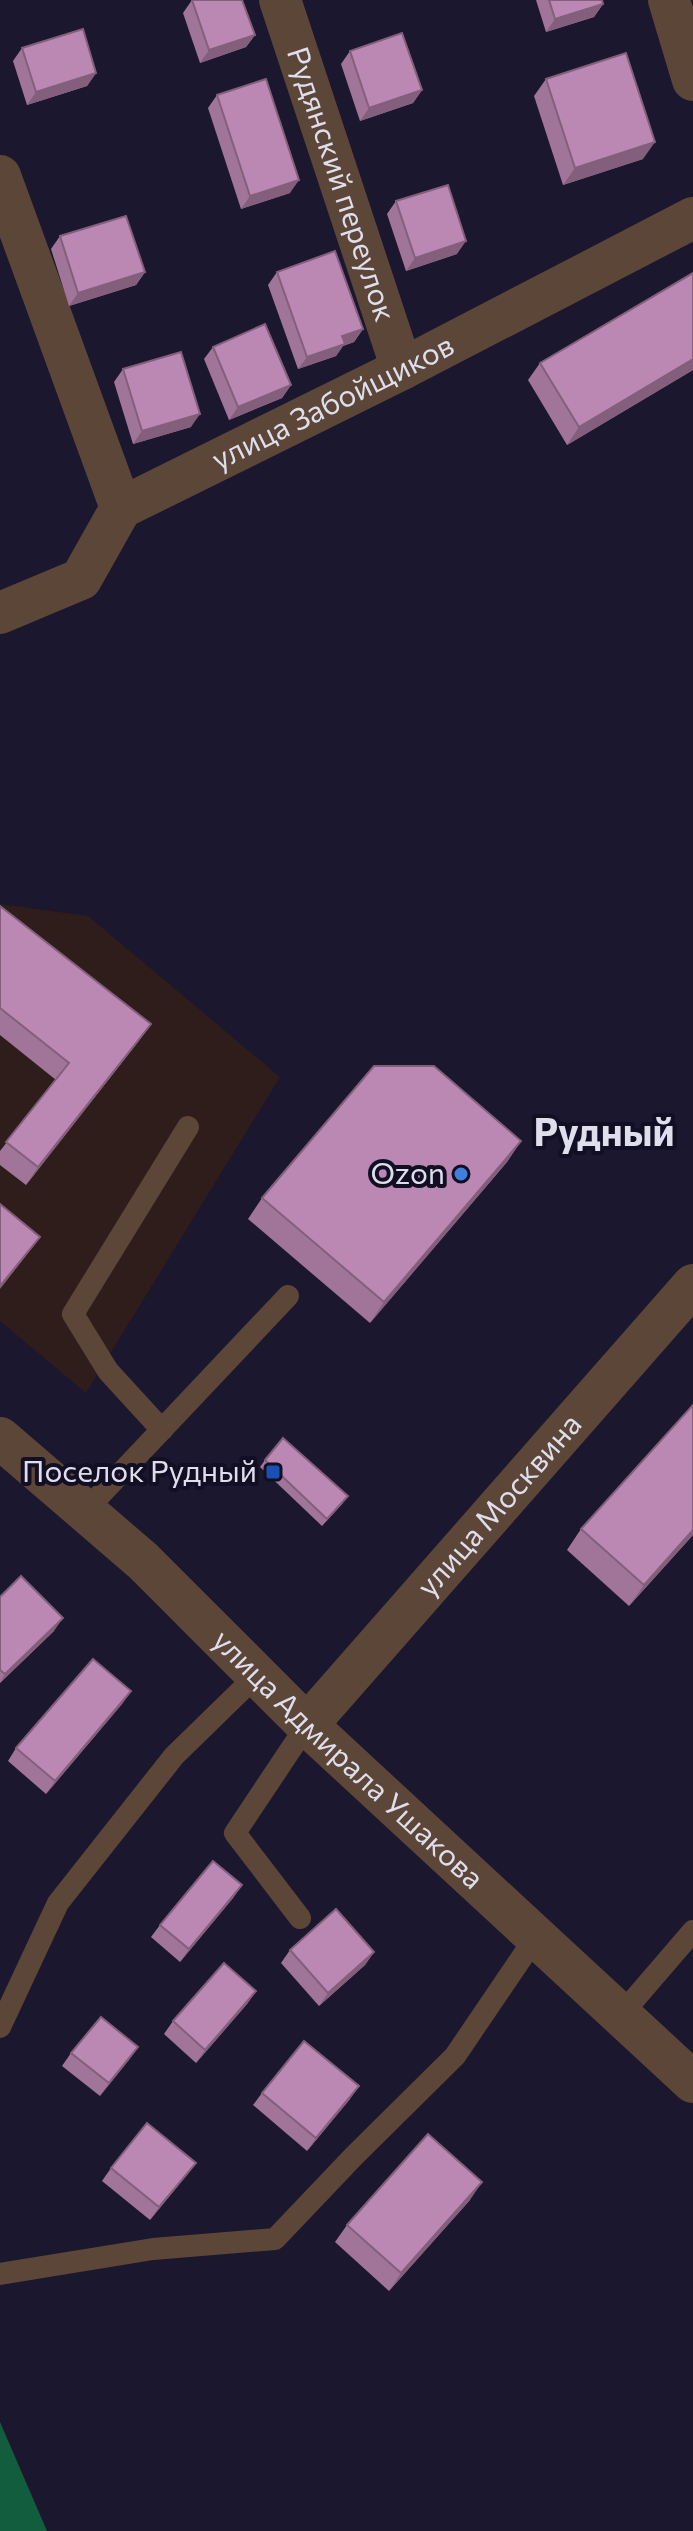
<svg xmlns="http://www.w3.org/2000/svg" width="693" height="2531" viewBox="0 0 693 2531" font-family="Commissioner,sans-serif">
  <rect width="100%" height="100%" fill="#1b172e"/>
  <!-- industrial -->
  <polygon fill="#2f1d1b" points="0,904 88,916 280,1077 86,1393 0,1321"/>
  <!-- forest -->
  <polygon fill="#135d3f" points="0,2422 47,2531 0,2531"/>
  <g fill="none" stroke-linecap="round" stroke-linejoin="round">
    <!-- service -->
    <g stroke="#5c4638" stroke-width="22">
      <polyline points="162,1430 108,1371 73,1314 188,1127"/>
      <polyline points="85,1511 288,1296"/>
      <polyline points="300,1918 235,1833 307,1725"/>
      <polyline points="620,2016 693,1931"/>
      <polyline points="0,2027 58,1903 174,1756 257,1675"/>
      <polyline points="0,2274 153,2249 275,2239 354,2156 455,2056 535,1938"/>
    </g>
    <!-- minor -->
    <g stroke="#5c4638" stroke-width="42">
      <path id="s1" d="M280 0 402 369"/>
      <polyline points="669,0 693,80"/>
      <polyline points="0,176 121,508"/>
      <path id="s2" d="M0 613 81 579 121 508 402 369 693 218"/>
      <path id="s3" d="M0 1438 143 1561 307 1725 693 2082"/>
      <path id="s4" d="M307 1725 693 1285"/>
    </g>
  </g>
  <!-- wall -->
  <g fill="#a1759a">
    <polygon points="192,0 255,35 246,47 200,63 183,13"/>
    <polygon points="536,0 602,0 603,4 594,17 546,32"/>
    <polygon points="22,48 96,73 87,86 27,105 13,61"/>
    <polygon points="350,51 422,90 413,103 360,121 341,64"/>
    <polygon points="546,79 643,159 563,185 534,96"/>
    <polygon points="217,95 290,193 241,209 208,108"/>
    <polygon points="396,201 457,254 406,271 387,214"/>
    <polygon points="60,236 145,272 136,285 69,306 51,249"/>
    <polygon points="277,272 363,329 354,342 343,346 336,356 298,369 268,285"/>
    <polygon points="693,273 693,370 567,445 528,380 540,363"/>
    <polygon points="213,347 291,385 282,398 229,420 204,359"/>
    <polygon points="123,369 191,427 133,444 114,382"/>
    <polygon points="0,906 151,1024 138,1042 26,1185 0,1165 0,1151 56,1080 0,1035"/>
    <polygon points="521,1141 507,1162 370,1323 248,1219 262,1198"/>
    <polygon points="693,1405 693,1535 629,1606 567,1550 581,1529"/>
    <polygon points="265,1460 343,1503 322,1526 260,1467"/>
    <polygon points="0,1597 54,1631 0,1683"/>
    <polygon points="131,1691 122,1704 46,1794 8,1761 16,1748"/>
    <polygon points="242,1885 233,1898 180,1962 151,1937 160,1925"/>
    <polygon points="290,1950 374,1952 365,1965 319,2006 281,1963"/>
    <polygon points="256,1991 247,2004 196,2063 164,2034 173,2021"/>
    <polygon points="138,2047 100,2096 62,2066 71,2053"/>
    <polygon points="262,2093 350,2099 307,2151 253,2105"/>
    <polygon points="196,2163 150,2220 102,2181 111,2168"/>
    <polygon points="470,2200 389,2291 335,2242 347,2225"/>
  </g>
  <!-- shaded-wall -->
  <g fill="#835f7d">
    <polygon points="603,4 594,17 546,32 555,19"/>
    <polygon points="255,35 246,47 200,63 209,50"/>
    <polygon points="96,73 87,86 27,105 36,92"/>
    <polygon points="422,90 413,103 360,121 369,108"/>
    <polygon points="655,142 643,159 563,185 575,168"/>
    <polygon points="299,180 290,193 241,209 250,196"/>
    <polygon points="466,241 457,254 406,271 415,258"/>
    <polygon points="145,272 136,285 69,306 78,293"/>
    <polygon points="363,329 354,342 343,346 336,356 298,369 307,357 342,336"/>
    <polygon points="693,359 693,370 567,445 579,427"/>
    <polygon points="291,385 282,398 229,420 238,407"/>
    <polygon points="200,414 191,427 133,444 142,431"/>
    <polygon points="151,1024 138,1042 26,1185 38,1167"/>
    <polygon points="521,1141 507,1162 370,1323 384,1302"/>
    <polygon points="40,1237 25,1257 0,1289 0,1286"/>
    <polygon points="693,1530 693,1535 629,1606 644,1585"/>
    <polygon points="63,1618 54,1631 0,1683 5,1674"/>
    <polygon points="131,1691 122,1704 46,1794 55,1781"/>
    <polygon points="242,1885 233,1898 180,1962 189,1949"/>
    <polygon points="374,1952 365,1965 319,2006 328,1993"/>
    <polygon points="256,1991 247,2004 196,2063 205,2050"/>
    <polygon points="138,2047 129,2060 100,2096 109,2083"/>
    <polygon points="359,2086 350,2099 307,2151 316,2138"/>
    <polygon points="196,2163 187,2175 150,2220 159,2207"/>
    <polygon points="482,2182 470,2200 389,2291 401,2273"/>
  </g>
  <!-- building -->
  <g fill="#bb88b3" stroke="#835f7d" stroke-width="2">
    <polygon points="192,0 242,0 255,35 209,50"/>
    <polygon points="549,0 602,0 603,4 555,19"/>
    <polygon points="83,29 96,73 36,92 22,48"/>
    <polygon points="402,33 422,90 369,108 350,51"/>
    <polygon points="626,53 655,142 575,168 546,79"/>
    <polygon points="266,79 299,180 250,196 217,95"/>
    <polygon points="448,185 466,241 415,258 396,201"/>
    <polygon points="126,216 145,272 78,293 60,236"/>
    <polygon points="335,251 363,329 342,336 345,344 307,357 277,272"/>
    <polygon points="693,273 693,359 579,427 540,363"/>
    <polygon points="265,324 291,385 238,407 213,347"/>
    <polygon points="181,352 200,414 142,431 123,369"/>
    <polygon points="0,906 151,1024 38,1167 6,1142 69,1063 0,1008"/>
    <polygon points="374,1066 434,1066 521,1141 384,1302 262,1198"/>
    <polygon points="0,1204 40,1237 0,1286"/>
    <polygon points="693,1405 693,1530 644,1585 581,1529"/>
    <polygon points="283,1438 348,1496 327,1519 265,1460"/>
    <polygon points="21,1576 63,1618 5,1674 0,1670 0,1597"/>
    <polygon points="93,1659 131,1691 55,1781 16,1748"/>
    <polygon points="213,1861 242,1885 189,1949 160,1925"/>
    <polygon points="336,1909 374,1952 328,1993 290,1950"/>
    <polygon points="224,1963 256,1991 205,2050 173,2021"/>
    <polygon points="101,2017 138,2047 109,2083 71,2053"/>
    <polygon points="304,2041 359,2086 316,2138 262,2093"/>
    <polygon points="147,2123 196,2163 159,2207 111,2168"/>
    <polygon points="428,2134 482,2182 401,2273 347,2225"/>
  </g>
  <!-- markers -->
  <circle fill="#3f7fe0" stroke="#120e24" stroke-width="3" cx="461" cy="1174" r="8"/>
  <rect fill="#1a4fb4" stroke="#120e24" stroke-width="3" x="265" y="1464" width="16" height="16" rx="4"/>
  <g text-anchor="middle" stroke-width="8" stroke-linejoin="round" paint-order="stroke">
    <!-- street labels -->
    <g font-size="30" fill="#dfdeed" stroke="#120e24">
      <text dy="10" stroke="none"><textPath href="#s1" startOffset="194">Рудянский переулок</textPath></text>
      <text dy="10" stroke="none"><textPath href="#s2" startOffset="406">улица Забойщиков</textPath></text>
      <text dy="10" stroke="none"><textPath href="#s4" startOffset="292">улица Москвина</textPath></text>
      <text dy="10" stroke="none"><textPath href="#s3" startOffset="474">улица Адмирала Ушакова</textPath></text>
    </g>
    <!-- poi labels -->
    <g font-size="30" fill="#dfdeed" stroke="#120e24" text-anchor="end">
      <text x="445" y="1184">Ozon</text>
      <text x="257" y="1482">Поселок Рудный</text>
    </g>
    <!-- district labels -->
    <g font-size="38" font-weight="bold" fill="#dfdeed" stroke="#120e24">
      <text x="604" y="1146">Рудный</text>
    </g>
  </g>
</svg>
